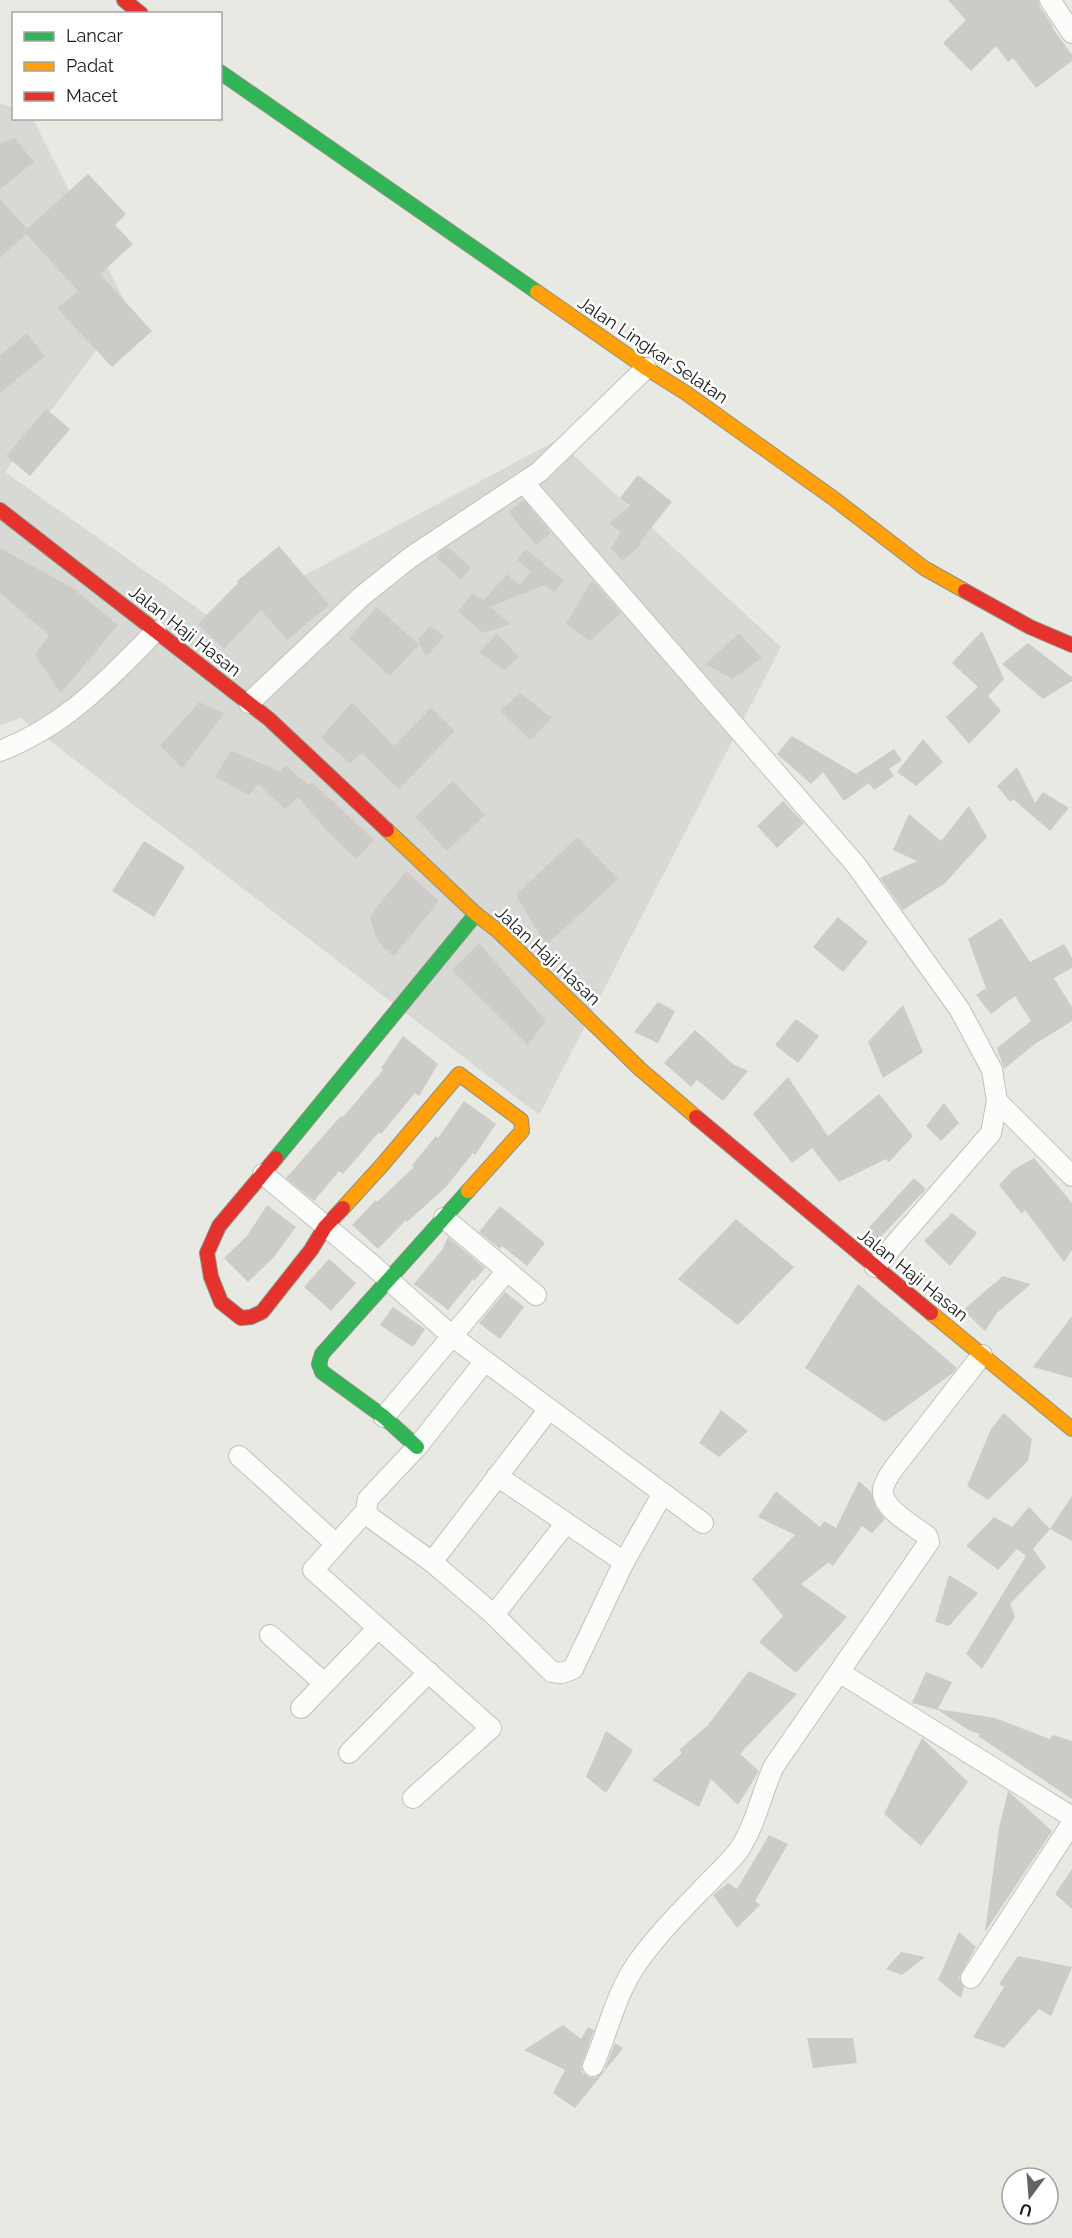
<svg xmlns="http://www.w3.org/2000/svg" width="1072" height="2238" viewBox="0 0 1072 2238" font-family="Raleway,sans-serif">
  <rect width="100%" height="100%" fill="#e9e9e4"/>
  <!-- residential -->
  <polygon fill="#d8d8d5" points="0,103 13,108 14,118 33,119 128,308 5,472 217,622 557,440 781,647 539,1115 20,718 0,726"/>
  <!-- building -->
  <g fill="#cccbc7">
    <polygon points="948,0 1038,0 1040,7 1053,26 1052,27 1072,55 1072,61 1036,88 1013,58 1008,62 996,46 971,71 943,43 966,20"/>
    <polygon points="15,138 34,162 0,189 0,144"/>
    <polygon points="88,174 126,214 115,225 133,244 100,274 152,331 112,367 57,308 78,291 26,234 0,258 0,199 27,229"/>
    <polygon points="27,333 45,356 0,393 0,355"/>
    <polygon points="46,409 70,429 30,476 6,456"/>
    <polygon points="638,475 672,502 639,543 641,545 622,561 611,548 621,532 609,523 630,506 620,498"/>
    <polygon points="523,500 551,533 536,545 508,512"/>
    <polygon points="279,546 329,605 287,640 261,610 224,649 198,624 238,583 237,581"/>
    <polygon points="448,547 471,568 461,579 437,558 439,553"/>
    <polygon points="0,548 71,587 118,625 61,693 35,655 49,635 0,593"/>
    <polygon points="526,549 564,581 554,592 545,585 490,607 511,624 483,633 458,611 473,593 483,601 507,574 519,585 531,572 517,560"/>
    <polygon points="592,580 621,613 590,641 566,624"/>
    <polygon points="377,607 419,645 390,676 349,638"/>
    <polygon points="430,626 444,637 426,657 418,640"/>
    <polygon points="982,631 1004,679 988,696 1001,711 969,744 946,717 978,687 952,663"/>
    <polygon points="739,633 762,658 732,679 706,664"/>
    <polygon points="497,634 519,657 504,670 479,652"/>
    <polygon points="1028,643 1072,677 1072,681 1043,699 1002,664"/>
    <polygon points="520,693 552,718 530,740 500,711"/>
    <polygon points="199,702 225,713 182,768 160,746"/>
    <polygon points="352,702 394,746 431,708 455,731 399,789 362,753 350,763 321,738"/>
    <polygon points="792,736 856,774 894,749 902,760 889,769 894,776 874,790 869,783 844,801 823,772 811,784 777,754"/>
    <polygon points="923,739 943,762 916,786 897,772"/>
    <polygon points="231,751 281,772 285,765 309,785 312,782 374,840 356,859 327,831 298,797 285,809 258,784 249,795 215,777"/>
    <polygon points="1017,767 1035,803 1043,792 1069,808 1050,831 1013,799 1010,802 997,786"/>
    <polygon points="453,781 485,815 447,851 415,817"/>
    <polygon points="783,801 804,823 777,848 757,826"/>
    <polygon points="969,806 987,837 944,884 903,910 880,878 917,861 893,850 909,814 941,841"/>
    <polygon points="577,837 618,879 546,945 516,895"/>
    <polygon points="144,841 185,867 154,917 112,891"/>
    <polygon points="406,871 439,901 394,956 382,946 375,935 370,916"/>
    <polygon points="838,917 868,942 843,972 813,947"/>
    <polygon points="1001,918 1030,962 1064,944 1072,958 1072,968 1054,978 1072,1007 1072,1021 1035,1044 1004,1069 997,1048 1031,1021 1015,996 991,1014 976,995 986,988 968,939"/>
    <polygon points="479,943 546,1021 528,1045 452,970"/>
    <polygon points="658,1002 675,1011 658,1043 634,1032"/>
    <polygon points="903,1005 923,1052 883,1078 868,1042"/>
    <polygon points="796,1019 819,1036 798,1063 775,1045"/>
    <polygon points="695,1030 733,1064 748,1071 723,1101 697,1080 691,1087 664,1063"/>
    <polygon points="403,1036 438,1064 419,1096 415,1093 381,1134 379,1132 343,1174 339,1171 314,1201 286,1178 341,1116 343,1117 383,1070 381,1068"/>
    <polygon points="788,1077 828,1136 879,1094 913,1136 889,1162 886,1159 839,1182 812,1148 792,1163 753,1114"/>
    <polygon points="464,1101 496,1124 475,1155 473,1153 446,1187 407,1222 406,1220 378,1249 352,1225 376,1200 377,1202 414,1167 412,1165 436,1136 438,1138"/>
    <polygon points="944,1103 959,1123 941,1141 926,1126"/>
    <polygon points="1034,1158 1072,1203 1072,1250 1064,1262 1025,1210 1022,1214 999,1185 1013,1170"/>
    <polygon points="914,1178 926,1189 874,1244 863,1234"/>
    <polygon points="267,1205 296,1227 274,1257 248,1282 224,1258 247,1236"/>
    <polygon points="500,1206 545,1243 527,1266 502,1246 500,1249 479,1232"/>
    <polygon points="952,1213 977,1233 950,1266 924,1241"/>
    <polygon points="736,1219 794,1267 738,1325 678,1279"/>
    <polygon points="448,1237 485,1268 474,1281 473,1279 448,1310 414,1284 442,1250"/>
    <polygon points="329,1259 356,1283 331,1311 304,1287"/>
    <polygon points="1003,1276 1031,1284 997,1313 985,1331 963,1310"/>
    <polygon points="858,1284 957,1368 953,1373 885,1422 805,1368"/>
    <polygon points="505,1292 524,1307 500,1339 479,1323"/>
    <polygon points="393,1307 425,1329 413,1347 380,1325"/>
    <polygon points="1072,1316 1072,1378 1033,1367"/>
    <polygon points="721,1410 748,1431 719,1457 699,1443"/>
    <polygon points="1004,1413 1032,1439 1028,1461 988,1500 967,1486 991,1429"/>
    <polygon points="859,1481 871,1492 876,1508 885,1519 872,1533 862,1526 833,1566 829,1562 801,1584 847,1617 796,1673 759,1642 783,1616 752,1579 795,1535 758,1517 776,1491 820,1527 824,1521 836,1528"/>
    <polygon points="1072,1496 1072,1541 1050,1529"/>
    <polygon points="1029,1507 1050,1529 1033,1549 1046,1567 1010,1604 1015,1617 982,1669 966,1654 1026,1556 1017,1549 998,1570 966,1546 994,1517 1012,1527"/>
    <polygon points="949,1575 978,1593 949,1626 935,1622"/>
    <polygon points="749,1671 797,1694 740,1754 759,1771 738,1805 711,1779 699,1807 652,1780 682,1753 679,1750 708,1725"/>
    <polygon points="926,1672 952,1682 938,1709 995,1718 1050,1739 1053,1735 1072,1741 1072,1799 978,1736 980,1734 970,1731 938,1710 912,1703"/>
    <polygon points="606,1731 633,1750 606,1793 586,1777"/>
    <polygon points="922,1738 968,1782 921,1846 884,1814"/>
    <polygon points="1008,1791 1052,1831 985,1932 999,1828"/>
    <polygon points="769,1835 788,1844 755,1901 760,1905 737,1928 713,1895 728,1883 737,1889"/>
    <polygon points="1072,1869 1072,1909 1055,1894"/>
    <polygon points="959,1932 976,1947 959,1977 964,1987 961,1998 938,1980"/>
    <polygon points="901,1952 925,1957 902,1975 886,1969"/>
    <polygon points="1018,1956 1072,1967 1051,2016 1039,2009 1004,2048 973,2037 1004,1987 999,1984"/>
    <polygon points="563,2025 581,2039 588,2027 594,2030 581,2067 583,2073 589,2077 595,2078 604,2071 615,2043 623,2048 575,2108 553,2093 565,2070 524,2050"/>
    <polygon points="807,2038 853,2038 857,2063 813,2068"/>
  </g>
  <g fill="none" stroke-linecap="round" stroke-linejoin="round">
    <defs>
      <g id="street">
        <polyline points="1050,0 1072,33"/>
        <polyline points="524,483 856,865 960,1010 992,1070 997,1101 991,1133 875,1267"/>
        <polyline points="249,703 362,596 411,557 539,472 646,368"/>
        <path d="M0 751C67 725 106 681 156 631"/>
        <polyline points="997,1101 1072,1176"/>
        <polyline points="263,1174 371,1264 452,1336 485,1361"/>
        <polyline points="444,1218 536,1295"/>
        <polyline points="384,1417 506,1272"/>
        <polyline points="239,1456 336,1544"/>
        <polyline points="497,1476 624,1562"/>
        <polyline points="663,1493 624,1562 573,1669 562,1673 552,1672 494,1615 432,1562 371,1518 366,1511 368,1499 417,1447 485,1361 703,1523"/>
        <polyline points="366,1511 313,1570 491,1728 413,1798"/>
        <polyline points="432,1562 549,1409"/>
        <polyline points="494,1615 566,1523"/>
        <polyline points="270,1635 324,1683"/>
        <polyline points="839,1672 1072,1817"/>
        <polyline points="301,1708 378,1628"/>
        <polyline points="349,1753 429,1672"/>
        <polyline points="971,1978 1072,1823"/>
        <path d="M593 2066C608 2032 616 1992 638 1962 659 1932 686 1906 711 1880 720 1870 731 1861 739 1850 756 1824 761 1794 774 1766L929 1542 927 1536C914 1526 880 1508 883 1489 884 1482 890 1474 894 1468L982 1355"/>
      </g>
      <g id="fast">
        <polyline points="220,72 537,292"/>
        <polyline points="276,1158 476,914"/>
        <polyline points="417,1447 384,1417 322,1372 319,1364 322,1354 468,1191"/>
      </g>
      <g id="slow">
        <polyline points="537,292 646,368 686,393 833,498 924,568 965,591"/>
        <polyline points="387,830 476,914 498,931 640,1069 696,1117"/>
        <polyline points="343,1208 383,1164 459,1074 521,1120 522,1131 468,1191"/>
        <polyline points="931,1313 1072,1429"/>
      </g>
      <g id="jam">
        <polyline points="124,0 141,14"/>
        <polyline points="0,510 269,719 387,830"/>
        <polyline points="965,591 1030,627 1072,645"/>
        <polyline points="696,1117 931,1313"/>
        <polyline points="276,1158 219,1226 207,1253 211,1277 221,1302 241,1318 251,1317 262,1312 311,1250 325,1227 343,1208"/>
      </g>
    </defs>
    <!-- street casing -->
    <use href="#street" stroke="#c0c0be" stroke-width="22"/>
    <!-- fast casing -->
    <use href="#fast" stroke="#8c927d" stroke-width="16"/>
    <!-- slow casing -->
    <use href="#slow" stroke="#8c927d" stroke-width="16"/>
    <!-- jam casing -->
    <use href="#jam" stroke="#8c927d" stroke-width="16"/>
    <!-- street -->
    <use href="#street" stroke="#fcfcfb" stroke-width="20"/>
    <!-- fast -->
    <use href="#fast" stroke="#30b455" stroke-width="14"/>
    <!-- slow -->
    <use href="#slow" stroke="#ff9f0a" stroke-width="14"/>
    <!-- jam -->
    <use href="#jam" stroke="#e5322d" stroke-width="14"/>
  </g>
  <g text-anchor="middle" stroke-width="5" stroke-linejoin="round" paint-order="stroke">
    <!-- street labels -->
    <g font-size="18" fill="#1b1b1b" stroke="#fff">
      <text transform="translate(653 350) rotate(34)" y="6">Jalan Lingkar Selatan</text>
      <text transform="translate(185 631) rotate(38)" y="6">Jalan Haji Hasan</text>
      <text transform="translate(548 956) rotate(43)" y="6">Jalan Haji Hasan</text>
      <text transform="translate(913 1275) rotate(39)" y="6">Jalan Haji Hasan</text>
    </g>
  </g>
  <!-- legend -->
  <rect x="12" y="12" width="210" height="108" fill="#ffffff" stroke="#a4a4a4" stroke-width="1.5"/>
  <rect x="24" y="32" width="30" height="9" fill="#30b455" stroke="#a4a4a4" stroke-width="1.5"/>
  <text x="66" y="42" font-size="18" fill="#1b1b1b">Lancar</text>
  <rect x="24" y="62" width="30" height="9" fill="#ff9f0a" stroke="#a4a4a4" stroke-width="1.5"/>
  <text x="66" y="72" font-size="18" fill="#1b1b1b">Padat</text>
  <rect x="24" y="92" width="30" height="9" fill="#e5322d" stroke="#a4a4a4" stroke-width="1.5"/>
  <text x="66" y="102" font-size="18" fill="#1b1b1b">Macet</text>
  <!-- north arrow -->
  <g transform="translate(1030 2196) rotate(196)"><circle r="28" fill="#ffffff" stroke="#a4a4a4" stroke-width="1.5"/>
  <path d="M0-4.5L10 22L0 15L-10 22Z" fill="#636361"/>
  <text y="-9" font-size="16" font-weight="bold" text-anchor="middle" fill="#1b1b1b">U</text>
  </g>
</svg>
